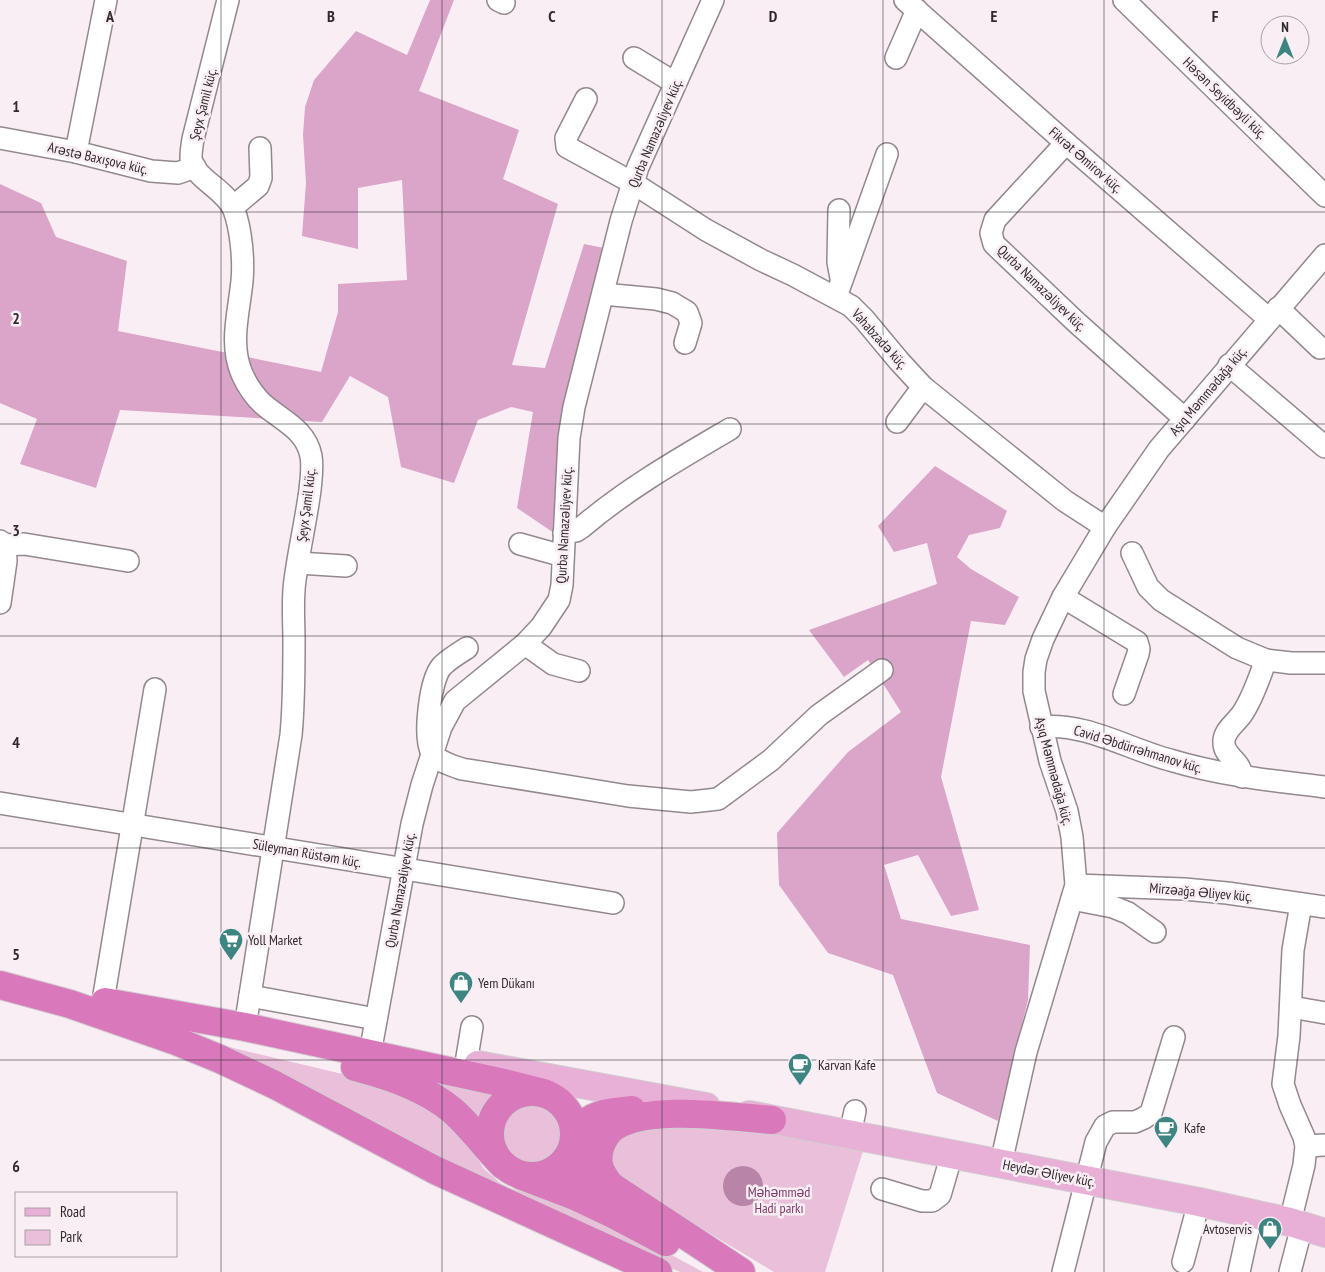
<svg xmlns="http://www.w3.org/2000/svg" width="1325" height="1272" viewBox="0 0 1325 1272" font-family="'PT Sans Narrow',sans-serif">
  <rect width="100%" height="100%" fill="#faeef5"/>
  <!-- green -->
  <g fill="#e9bfda">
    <polygon points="229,1047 372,1081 441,1114 462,1135 484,1169 505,1187 567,1205 642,1239 703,1272 680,1272 496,1190 229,1054"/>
    <polygon points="416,1079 447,1080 493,1093 478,1120"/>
    <circle cx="532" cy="1134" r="29"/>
    <path d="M646 1124 767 1131 863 1151 825 1272H774L621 1180C612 1162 610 1156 615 1137Z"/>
  </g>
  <!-- forest -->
  <g fill="#dba5c9">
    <polygon points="430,0 454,0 419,91 519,130 503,179 558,204 512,365 545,368 584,244 604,248 570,379 560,460 554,533 517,508 533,412 511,407 478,420 454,483 401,467 388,397 350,376 322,422 120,410 96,488 20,464 37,419 0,403 0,184 41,203 56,237 127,261 118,331 321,372 338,312 338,284 407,280 402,180 358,188 358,249 302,236 306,183 303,135 305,107 314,80 356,31 407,55"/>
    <polygon points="935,466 1007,511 1000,528 969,535 957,557 971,569 1019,597 1005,625 971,621 941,777 979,910 951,916 918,855 884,865 901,919 1030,945 1028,1000 998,1121 937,1093 893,975 828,953 779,885 777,833 848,752 901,712 868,660 844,677 809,630 937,584 927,543 894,552 878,526"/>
  </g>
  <!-- water -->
  <circle fill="#b884a7" cx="743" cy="1186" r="20"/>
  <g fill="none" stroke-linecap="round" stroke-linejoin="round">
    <defs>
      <g id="minor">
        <path d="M228 0 193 139C192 145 191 152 191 158 194 179 226 189 234 210 241 229 244 260 242 281 239 312 229 344 242 374 247 385 255 397 264 405 283 421 306 430 311 456 313 467 311 479 310 490 306 520 299 550 295 580 292 600 294 621 294 641 294 672 294 704 291 735L245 1027"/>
        <polyline points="498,0 504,3"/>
        <polyline points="905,0 1066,143 1269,319"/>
        <polyline points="1124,0 1325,196"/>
        <polyline points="634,58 675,83"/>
        <polyline points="896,58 917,10"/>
        <polyline points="586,99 566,138 567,147 633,183 706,230 761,260 793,275 851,306 864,319 899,361 923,387 1065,501 1105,527"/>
        <polyline points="0,138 76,152 151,171 178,173 195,167"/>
        <polyline points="1066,143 995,220 991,233 994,244 1076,322 1185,419"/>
        <polyline points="76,152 106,0"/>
        <polyline points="233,207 258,186 261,178 260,148"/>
        <polyline points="839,210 838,262 841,278"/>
        <polyline points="603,294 656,299 672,303 687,312 691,323 685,343"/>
        <polyline points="836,297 887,154"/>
        <polyline points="1278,308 1320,348"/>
        <polyline points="1229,365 1325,447"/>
        <polyline points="897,422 923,387"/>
        <path d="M564 533 576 531 582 527C628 488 679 459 730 429"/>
        <polyline points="0,541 5,545 6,561 0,603"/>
        <polyline points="520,544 563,556"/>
        <polyline points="5,545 24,544 128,561"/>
        <polyline points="1132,553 1148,587 1161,600 1237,648 1266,660 1291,663 1325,663"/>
        <polyline points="298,563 346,566"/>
        <polyline points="1063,597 1137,642 1139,649 1138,654 1124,694"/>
        <polyline points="525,644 553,664 579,671"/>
        <path d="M467 648C459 653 449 659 442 666 430 679 423 737 432 753 437 761 453 766 462 769L628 796 691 802 718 799 771 760 819 715 882 670"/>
        <path d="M1041 727C1085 722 1128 749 1170 760 1193 767 1217 772 1241 776 1269 781 1297 783 1325 787"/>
        <path d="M1242 777C1241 760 1224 757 1224 743 1223 731 1235 724 1242 714 1253 698 1259 678 1266 660"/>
        <polyline points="0,803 613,903"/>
        <polyline points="1076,885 1184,889 1227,893 1325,907"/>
        <polyline points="1072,899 1113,907 1128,913 1155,932"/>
        <polyline points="250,996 376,1019"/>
        <polyline points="103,1001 155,689"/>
        <polyline points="1291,1007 1325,1013"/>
        <polyline points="371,1048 412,824 422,785 441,727 455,701 525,644 541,627 559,600 562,585 569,438 574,407 621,221 638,167 713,0"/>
        <polyline points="466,1063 472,1027"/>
        <polyline points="850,1134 855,1111"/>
        <polyline points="1306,1146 1325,1145"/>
        <polyline points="1001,1163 1026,1052 1076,885 1072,837 1067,811 1050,761 1034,691 1034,672 1036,659 1043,639 1063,597 1105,527 1159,449 1325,255"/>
        <polyline points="882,1189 922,1201 932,1201 940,1195 952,1154"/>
        <polyline points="1290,1222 1304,1165 1306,1146 1304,1137 1290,1105 1283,1084 1289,1036 1293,950 1301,904"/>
        <polyline points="1183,1262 1199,1202"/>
        <polyline points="1063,1272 1096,1142 1105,1126 1113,1122 1135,1122 1144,1118 1151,1113 1174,1037"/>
        <polyline points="1239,1272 1252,1213"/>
        <polyline points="1290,1272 1302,1226"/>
      </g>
      <g id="major">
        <polyline points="478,1065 706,1107"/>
        <polyline points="749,1115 1199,1202 1290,1222 1325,1233"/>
      </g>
      <g id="highway">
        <polyline points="0,985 70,1004 176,1041 220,1059 275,1085 435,1170 658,1272"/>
        <polyline points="105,1002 245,1027 504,1083 544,1093"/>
        <path d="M355 1067C389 1076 426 1088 453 1111 471 1127 486 1148 503 1165"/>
        <circle cx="532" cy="1134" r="42"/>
        <polyline points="522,1176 577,1197 613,1214 666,1242"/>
        <path d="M614 1203C590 1188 561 1171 576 1137 579 1132 581 1126 587 1122 599 1112 617 1112 632 1110"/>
        <path d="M741 1272 611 1186C600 1173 595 1162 601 1145 604 1138 608 1131 614 1127 648 1104 732 1117 772 1120"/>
      </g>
    </defs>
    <!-- minor casing -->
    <use href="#minor" stroke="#92888e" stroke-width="24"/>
    <!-- major casing -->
    <use href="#major" stroke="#d1d0d1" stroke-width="30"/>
    <!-- highway casing -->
    <use href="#highway" stroke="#d1d0d1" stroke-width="30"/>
    <!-- minor -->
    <use href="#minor" stroke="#fff" stroke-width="21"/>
    <!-- major -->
    <use href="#major" stroke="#e8afd7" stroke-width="28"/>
    <!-- highway -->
    <use href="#highway" stroke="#d979bc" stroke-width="28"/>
  </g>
  <!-- grid -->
  <path fill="none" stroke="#2e2a2c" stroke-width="1" stroke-opacity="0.55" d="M221 0V1272M442 0V1272M662 0V1272M883 0V1272M1104 0V1272M0 212H1325M0 424H1325M0 636H1325M0 848H1325M0 1060H1325"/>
  <!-- icons -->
  <defs>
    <symbol id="supermarket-pin" viewBox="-11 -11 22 30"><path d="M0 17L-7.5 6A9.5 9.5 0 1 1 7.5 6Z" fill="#3d8580" stroke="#faeef5"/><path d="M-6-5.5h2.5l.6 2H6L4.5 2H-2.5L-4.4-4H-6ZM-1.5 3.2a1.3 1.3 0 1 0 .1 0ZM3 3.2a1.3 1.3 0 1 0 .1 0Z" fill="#fff"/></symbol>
    <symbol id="shop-pin" viewBox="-11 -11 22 30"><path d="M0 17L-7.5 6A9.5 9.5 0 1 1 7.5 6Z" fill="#3d8580" stroke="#faeef5"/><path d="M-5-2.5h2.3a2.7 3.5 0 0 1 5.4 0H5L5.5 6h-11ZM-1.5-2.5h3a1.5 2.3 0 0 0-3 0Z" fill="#fff"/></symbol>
    <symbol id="cafe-pin" viewBox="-11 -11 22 30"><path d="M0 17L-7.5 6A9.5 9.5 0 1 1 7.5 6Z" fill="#3d8580" stroke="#faeef5"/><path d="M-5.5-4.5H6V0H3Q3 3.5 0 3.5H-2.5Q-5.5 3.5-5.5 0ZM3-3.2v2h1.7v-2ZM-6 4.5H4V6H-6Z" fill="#fff"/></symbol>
  </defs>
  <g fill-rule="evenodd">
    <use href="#supermarket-pin" x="217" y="926" width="28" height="38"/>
    <use href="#shop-pin" x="447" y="969" width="28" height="38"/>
    <use href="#cafe-pin" x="786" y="1051" width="28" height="38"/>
    <use href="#cafe-pin" x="1152" y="1114" width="28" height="38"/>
    <use href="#shop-pin" x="1256" y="1215" width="28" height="38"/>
  </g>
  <g text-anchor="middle" stroke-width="5" stroke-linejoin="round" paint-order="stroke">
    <!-- street labels -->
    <g font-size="14" fill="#2e2a2c" stroke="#faeef5">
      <text transform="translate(1225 98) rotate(44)" y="5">Həsən Seyidbəyli küç.</text>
      <text transform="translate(203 104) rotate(-76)" y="5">Şeyx Şamil küç.</text>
      <text transform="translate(655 133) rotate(-67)" y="5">Qurba Namazəliyev küç.</text>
      <text transform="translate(98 158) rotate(13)" y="5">Arəstə Baxışova küç.</text>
      <text transform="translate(1086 160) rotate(41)" y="5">Fikrət Əmirov küç.</text>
      <text transform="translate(1042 288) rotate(44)" y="5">Qurba Namazəliyev küç.</text>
      <text transform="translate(880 339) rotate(48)" y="5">Vahabzadə küç.</text>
      <text transform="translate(1208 391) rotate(-50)" y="5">Aşıq Məmmədağa küç.</text>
      <text transform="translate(306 505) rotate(-83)" y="5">Şeyx Şamil küç.</text>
      <text transform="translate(564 525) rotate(-87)" y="5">Qurba Namazəliyev küç.</text>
      <text transform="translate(1138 749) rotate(17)" y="5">Cavid Əbdürrəhmanov küç.</text>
      <text transform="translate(1054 771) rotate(75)" y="5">Aşıq Məmmədağa küç.</text>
      <text transform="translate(307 853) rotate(10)" y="5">Süleyman Rüstəm küç.</text>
      <text transform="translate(400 890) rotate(-80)" y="5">Qurba Namazəliyev küç.</text>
      <text transform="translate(1201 892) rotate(5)" y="5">Mirzəağa Əliyev küç.</text>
      <text transform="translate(1049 1173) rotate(11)" y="5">Heydər Əliyev küç.</text>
    </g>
    <!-- poi labels -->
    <g font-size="14" fill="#2e2a2c" stroke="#faeef5" text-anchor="start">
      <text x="248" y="945">Yoll Market</text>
      <text x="478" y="988">Yem Dükanı</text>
      <text x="818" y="1070">Karvan Kafe</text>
      <text x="1184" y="1133">Kafe</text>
      <text x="1252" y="1234" text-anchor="end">Avtoservis</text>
    </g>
    <!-- park labels -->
    <g font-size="14" fill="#7d3b69" stroke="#faeef5">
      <text x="779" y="1197">Məhəmməd<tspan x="779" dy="16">Hadi parkı</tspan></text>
    </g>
  </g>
  <g font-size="16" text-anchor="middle" font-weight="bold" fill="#2e2a2c" stroke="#faeef5" stroke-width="5" stroke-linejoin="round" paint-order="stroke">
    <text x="110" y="22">A</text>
    <text x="331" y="22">B</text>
    <text x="552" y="22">C</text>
    <text x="773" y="22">D</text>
    <text x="994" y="22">E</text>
    <text x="1215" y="22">F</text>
    <text x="16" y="112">1</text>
    <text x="16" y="324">2</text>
    <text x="16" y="536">3</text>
    <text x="16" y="748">4</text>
    <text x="16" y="960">5</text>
    <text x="16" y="1172">6</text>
  </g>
  <!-- legend -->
  <rect x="15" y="1192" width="162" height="65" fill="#faeef5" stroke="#a8a0a5"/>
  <rect x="25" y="1208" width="25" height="8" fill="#e8afd7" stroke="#a8a0a5"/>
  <text x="60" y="1217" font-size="15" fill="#2e2a2c">Road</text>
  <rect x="25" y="1230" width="25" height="15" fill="#e9bfda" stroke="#a8a0a5"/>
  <text x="60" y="1242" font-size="15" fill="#2e2a2c">Park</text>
  <!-- north arrow -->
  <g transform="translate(1285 40)"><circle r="24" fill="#faeef5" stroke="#a8a0a5"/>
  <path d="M0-4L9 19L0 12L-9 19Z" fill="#3d8580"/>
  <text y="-8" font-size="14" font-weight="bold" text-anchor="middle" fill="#2e2a2c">N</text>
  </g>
</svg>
